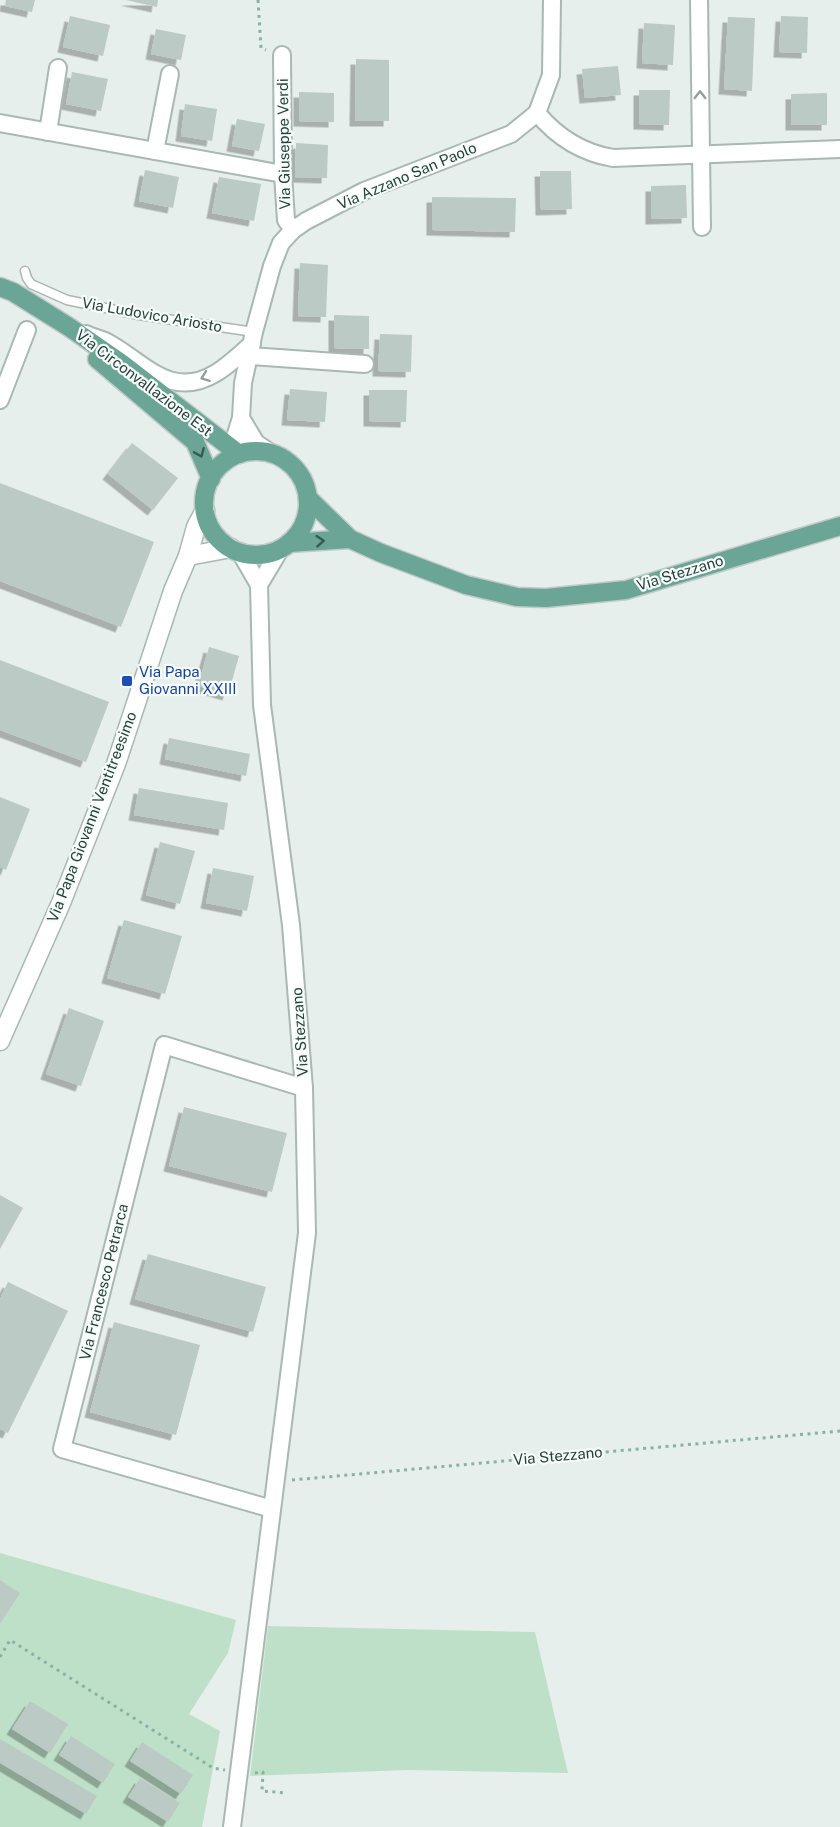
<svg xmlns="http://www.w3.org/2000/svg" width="840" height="1827" viewBox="0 0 840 1827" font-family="'Public Sans',sans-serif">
  <defs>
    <filter id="shadow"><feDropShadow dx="-5.5" dy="5.5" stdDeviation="0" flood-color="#0004"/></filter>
  </defs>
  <rect width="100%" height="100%" fill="#e6efeb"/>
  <!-- green -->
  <g fill="#bfe0c8">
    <polygon points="0,1553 236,1620 228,1653 189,1714 220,1731 202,1827 0,1827"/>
    <polygon points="268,1626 535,1632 568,1773 407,1770 250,1776"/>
  </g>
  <!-- building -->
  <g fill="#bbcac4" filter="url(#shadow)">
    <polygon points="6,0 35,0 32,12 5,6"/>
    <polygon points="126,0 158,0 157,7"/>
    <polygon points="70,16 110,25 103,56 63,47"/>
    <polygon points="781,16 808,17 807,53 779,52"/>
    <polygon points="728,17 755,18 752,91 724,89"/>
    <polygon points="644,23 675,25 673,65 642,63"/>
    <polygon points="156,29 186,35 181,60 151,54"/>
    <polygon points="356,59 389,60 389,121 355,121"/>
    <polygon points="618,66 621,95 585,98 582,69"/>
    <polygon points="72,72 108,79 101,111 66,104"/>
    <polygon points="639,90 670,90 669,125 639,124"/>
    <polygon points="299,92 334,93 334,122 299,121"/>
    <polygon points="827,93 827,125 791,125 791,94"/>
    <polygon points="185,104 217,109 212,141 181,136"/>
    <polygon points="237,119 265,124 259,151 232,146"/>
    <polygon points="296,143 328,145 327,178 295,177"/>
    <polygon points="145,170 179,177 173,208 139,201"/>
    <polygon points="540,171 571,171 572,209 541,210"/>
    <polygon points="219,177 261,184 254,221 212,213"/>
    <polygon points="686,185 687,218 651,219 651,186"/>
    <polygon points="432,197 516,198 515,232 432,230"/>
    <polygon points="300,263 328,265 326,317 298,316"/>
    <polygon points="334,315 369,316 369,349 334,348"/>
    <polygon points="380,334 412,335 411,372 378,371"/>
    <polygon points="290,389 327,392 325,422 287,420"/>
    <polygon points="369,390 407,390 406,422 369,421"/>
    <polygon points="132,443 178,478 153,510 108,474"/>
    <polygon points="0,483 154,542 121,627 0,581"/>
    <polygon points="209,647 239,656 228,695 198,686"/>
    <polygon points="0,660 109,702 86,762 0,730"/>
    <polygon points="169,738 250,754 246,776 165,759"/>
    <polygon points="139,788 228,803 224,830 134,815"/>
    <polygon points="0,797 30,809 6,870 0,867"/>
    <polygon points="160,842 195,851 180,904 146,895"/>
    <polygon points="213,868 254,876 247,911 206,903"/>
    <polygon points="124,920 182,936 165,994 107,978"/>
    <polygon points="69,1008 104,1021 81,1086 46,1074"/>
    <polygon points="184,1107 287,1133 272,1192 169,1166"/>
    <polygon points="0,1195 23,1208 0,1249"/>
    <polygon points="148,1254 266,1287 253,1332 135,1299"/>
    <polygon points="8,1282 68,1311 8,1433 0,1429 0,1299"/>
    <polygon points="114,1322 200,1345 176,1435 90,1412"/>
    <polygon points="0,1580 20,1593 0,1624"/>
    <polygon points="30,1701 68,1724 50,1753 12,1729"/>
    <polygon points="71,1736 115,1764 103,1783 59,1755"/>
    <polygon points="0,1739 97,1796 86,1814 0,1763"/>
    <polygon points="142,1742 193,1775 181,1794 130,1761"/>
    <polygon points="140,1778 180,1803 168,1822 128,1797"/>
  </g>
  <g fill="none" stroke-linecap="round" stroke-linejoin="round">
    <defs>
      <polyline id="service" points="25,271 27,278 31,284 67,300 139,315 254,332"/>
      <g id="minor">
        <polyline points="699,0 702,227"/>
        <polyline points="282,55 283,174 286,220 293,230"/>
        <path d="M537 113C557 137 583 153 613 158L840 149"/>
        <polyline points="0,123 283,174"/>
        <polyline points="48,132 58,68"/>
        <polyline points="155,151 170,74"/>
        <path d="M86 334C93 337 100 339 107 342 143 361 170 401 216 373 229 365 240 354 252 344"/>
        <polyline points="249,356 365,364"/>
        <polyline points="0,400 27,330"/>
        <polyline points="241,418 256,443 271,453"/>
        <polyline points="243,453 235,437 241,418 243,383 254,332 272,266 281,243 293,230 306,221 364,191 511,134 537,113 551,75 552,0"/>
        <polyline points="259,585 281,548"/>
        <polyline points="272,1509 62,1449 164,1045 304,1088"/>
        <polyline points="232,1827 307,1233 304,1088 291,925 262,705 259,585 240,552"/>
      </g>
      <g id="tertiary">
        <polyline points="188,556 231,548"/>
        <polyline points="0,1041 61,903 116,764 173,591 188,556 196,527 205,510"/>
      </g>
      <g id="primary">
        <polyline points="0,287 13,292 69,327 121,363 239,454"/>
        <polyline points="97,359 195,442 211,479"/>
        <circle cx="256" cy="503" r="52"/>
        <polyline points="308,498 350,539 381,553 466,585 517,597 546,598 626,590 840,526"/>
        <polyline points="289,543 350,539"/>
      </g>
    </defs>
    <!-- service casing -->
    <use href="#service" stroke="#a8b8b2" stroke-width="11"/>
    <!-- minor casing -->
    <use href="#minor" stroke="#a8b8b2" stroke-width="20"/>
    <!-- tertiary casing -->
    <use href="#tertiary" stroke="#a8b8b2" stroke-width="21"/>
    <!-- primary casing -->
    <use href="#primary" stroke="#c2cac8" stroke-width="21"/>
    <!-- path -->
    <g stroke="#86b3a5" stroke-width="3" stroke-dasharray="3 4.5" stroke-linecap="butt">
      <polyline points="258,0 261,48 266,50"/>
      <polyline points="292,1480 840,1431"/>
      <polyline points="0,1657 10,1640 213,1768 225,1770"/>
      <polyline points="255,1773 263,1772 262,1791 287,1793"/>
    </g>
    <!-- service -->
    <use href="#service" stroke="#fff" stroke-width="8"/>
    <!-- minor -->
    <use href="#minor" stroke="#fff" stroke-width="16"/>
    <!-- tertiary -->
    <use href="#tertiary" stroke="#fff" stroke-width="18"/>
    <!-- primary -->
    <use href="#primary" stroke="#6aa596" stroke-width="18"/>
  </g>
  <!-- one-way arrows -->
  <defs><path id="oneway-chevron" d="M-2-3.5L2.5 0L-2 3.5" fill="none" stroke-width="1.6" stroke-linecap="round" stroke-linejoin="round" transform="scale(1.5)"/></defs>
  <g stroke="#92a09c">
    <use href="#oneway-chevron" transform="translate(700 95) rotate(-90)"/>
    <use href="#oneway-chevron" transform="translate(205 377) rotate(160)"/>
  </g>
  <g stroke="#365b51">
    <use href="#oneway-chevron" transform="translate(200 453) rotate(67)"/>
    <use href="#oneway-chevron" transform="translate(320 541) rotate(-4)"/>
  </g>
  <!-- markers -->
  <rect fill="#1a4fb4" stroke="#f7fbf9" stroke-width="2" x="121" y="675" width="12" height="12" rx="3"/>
  <g text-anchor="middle" stroke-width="4.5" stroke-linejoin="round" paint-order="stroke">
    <!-- street labels -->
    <g font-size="15" fill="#24423a" stroke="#f7fbf9">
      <text transform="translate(284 144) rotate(-91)" y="5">Via Giuseppe Verdi</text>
      <text transform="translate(407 176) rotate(-23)" y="5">Via Azzano San Paolo</text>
      <text transform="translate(152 315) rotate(10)" y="5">Via Ludovico Ariosto</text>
      <text transform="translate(144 383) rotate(37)" y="5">Via Circonvallazione Est</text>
      <text transform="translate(680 573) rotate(-17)" y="5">Via Stezzano</text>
      <text transform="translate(92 817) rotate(-69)" y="5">Via Papa Giovanni Ventitreesimo</text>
      <text transform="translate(300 1032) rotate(-94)" y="5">Via Stezzano</text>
      <text transform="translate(104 1282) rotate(-76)" y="5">Via Francesco Petrarca</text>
      <text transform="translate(558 1456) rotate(-5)" y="5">Via Stezzano</text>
    </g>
    <!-- transit labels -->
    <g font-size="15" fill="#164399" stroke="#f7fbf9" text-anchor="start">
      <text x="139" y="677">Via Papa<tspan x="139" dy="17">Giovanni XXIII</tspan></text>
    </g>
  </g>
</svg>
